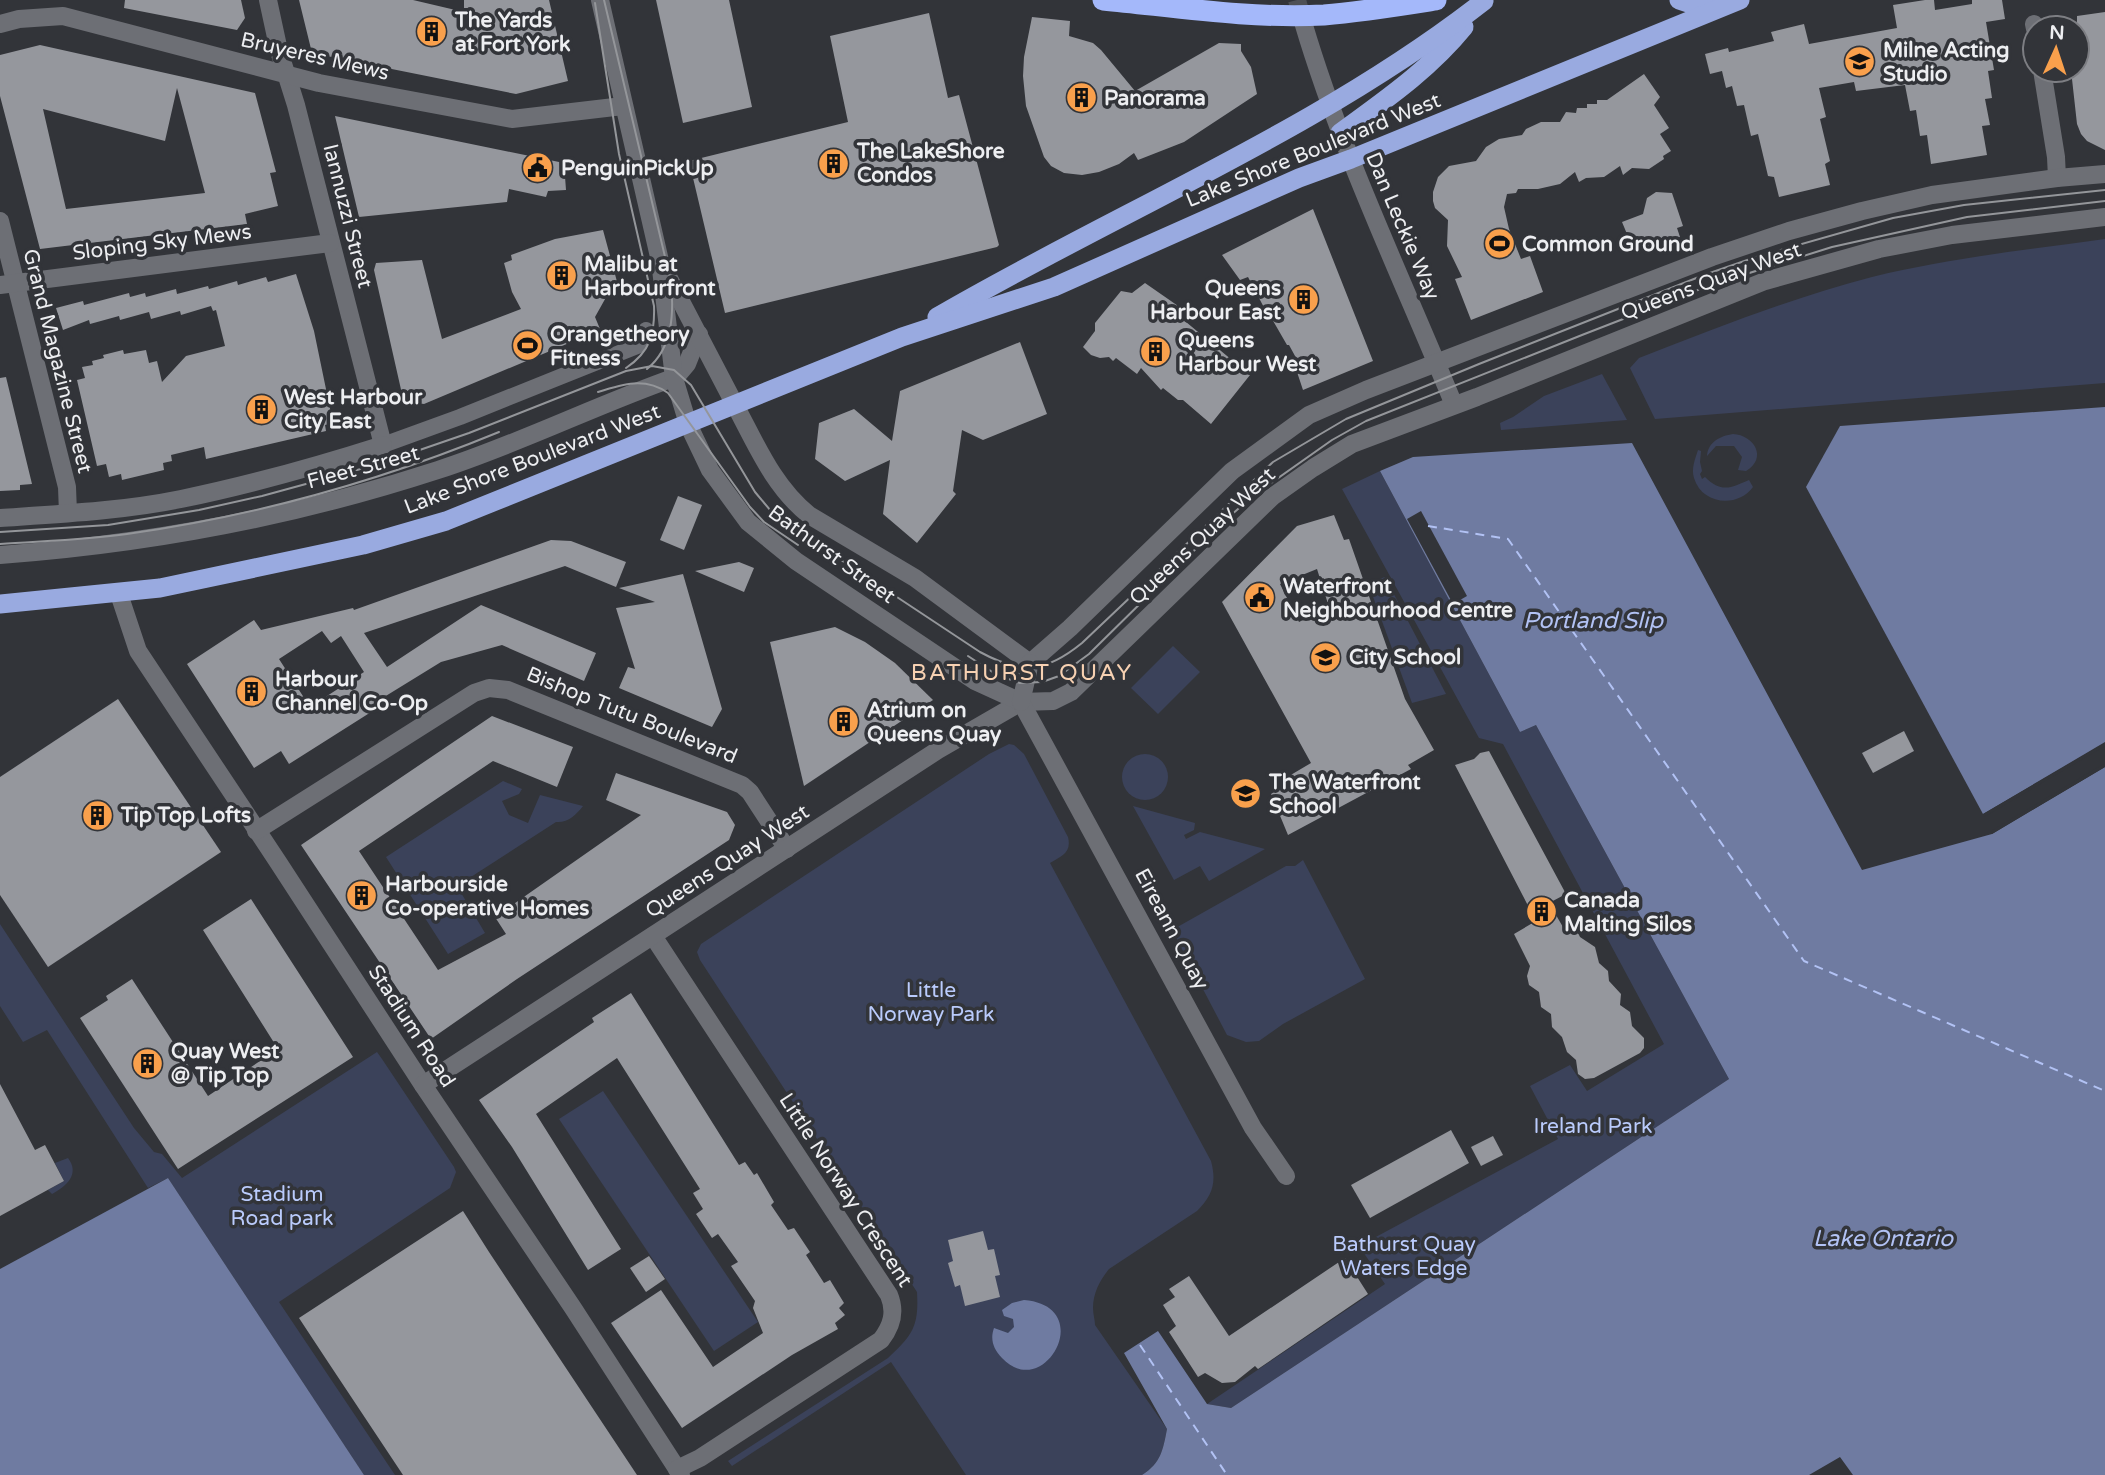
<svg xmlns="http://www.w3.org/2000/svg" width="2105" height="1475" viewBox="0 0 2105 1475" font-family="'Varela Round',sans-serif">
  <rect width="100%" height="100%" fill="#323439"/>
  <!-- green -->
  <g fill="#3b425a">
    <path d="M2105 239V383L1655 419 1630 368 1639 358C1716 328 1792 298 1872 277 1949 258 2027 250 2105 239Z"/>
    <polygon points="1602,374 1627,420 1501,430 1500,423 1513,417 1544,396"/>
    <path d="M1733 434C1754 435 1768 458 1746 471L1738 470 1742 457 1734 446H1716L1707 456C1708 442 1720 436 1733 434Z"/>
    <path d="M1698 450 1701 451 1700 462 1702 471 1700 474 1702 479 1705 477C1722 494 1732 487 1749 480L1753 487C1738 508 1702 505 1694 478 1691 469 1695 459 1698 450Z"/>
    <polygon points="1380,471 1520,732 1536,725 1729,1079 1231,1408 1207,1404 1385,1284 1359,1246 1558,1139 1530,1086 1570,1065 1587,1091 1664,1044 1503,744 1479,738 1342,489"/>
    <polygon points="1385,577 1446,694 1412,703 1368,583"/>
    <polygon points="1173,646 1200,672 1158,714 1131,688"/>
    <path d="M1009 744 1014 745 1024 754 1068 837C1072 853 1061 856 1050 863L1211 1161C1217 1183 1212 1196 1197 1211L1109 1269C1100 1280 1093 1293 1093 1308 1093 1314 1095 1320 1095 1325L1167 1429C1163 1450 1161 1463 1142 1475H966L891 1362 732 1466 728 1461 888 1358C913 1335 919 1326 917 1292L700 960 697 952 701 944 989 754Z"/>
    <circle cx="1145" cy="777" r="23"/>
    <path d="M503 781 522 789 519 794 502 801 509 815 528 823 540 795 583 806C576 815 568 823 556 822L457 886 485 933 448 954 386 857Z"/>
    <polygon points="1133,806 1195,823 1194,830 1184,835 1186,839 1200,832 1265,849 1209,881 1200,866 1174,880"/>
    <polygon points="1303,860 1365,979 1283,1024 1259,1041 1246,1042 1227,1035 1172,930 1286,866 1295,866"/>
    <polygon points="0,924 134,1128 154,1152 162,1154 182,1178 377,1052 382,1059 454,1167 456,1172 450,1188 279,1302 395,1475 364,1475 168,1178 148,1188 47,1030 23,1042 0,1006"/>
    <polygon points="603,1091 758,1322 714,1351 559,1119"/>
    <path d="M68 1158C80 1174 67 1186 52 1194L48 1190 64 1181 55 1163Z"/>
  </g>
  <!-- water -->
  <g fill="#6f7ba1">
    <polygon points="2105,407 2105,742 1983,814 1806,487 1840,426"/>
    <path d="M1632 443 1862 870 1992 834 2105 767V1475H1853L1840 1457 1809 1475H1142C1161 1463 1163 1450 1167 1429L1124 1353 1158 1331 1207 1404 1231 1408 1729 1079 1536 725 1520 732 1380 471 1413 457Z"/>
    <polygon points="168,1178 364,1475 0,1475 0,1269"/>
    <path d="M1024 1300C1098 1306 1044 1403 1002 1358 993 1349 990 1339 994 1328L1008 1333 1014 1327 1013 1319 1004 1316 1002 1310 1012 1303Z"/>
  </g>
  <!-- pier -->
  <g fill="#323439">
    <polygon points="1421,511 1467,596 1453,604 1407,519"/>
    <polygon points="2105,743 2105,746 1984,817 1983,814"/>
    <polygon points="2105,763 2105,767 1992,834 1991,831"/>
  </g>
  <g fill="none" stroke-linecap="round" stroke-linejoin="round">
    <!-- ferry -->
    <g stroke="#b2c2f4" stroke-width="2" stroke-dasharray="9 7" stroke-linecap="butt">
      <polyline points="1428,526 1508,539 1804,961 2105,1091"/>
      <polyline points="1140,1345 1227,1475"/>
    </g>
  </g>
  <!-- building -->
  <g fill="#95979d" fill-rule="evenodd">
    <polygon points="125,0 241,0 245,18 237,30 124,8"/>
    <polygon points="299,0 413,0 464,12 464,0 549,0 568,81 516,94 312,53"/>
    <polygon points="656,0 729,0 752,107 683,123"/>
    <polygon points="1925,0 1934,0 1935,10 1972,4 1972,0 2002,0 2005,19 1986,22 1994,70 1988,71 1992,98 1985,99 1990,125 1982,126 1987,155 1931,164 1927,135 1920,136 1916,110 1910,111 1905,85 1856,91 1854,82 1819,88 1826,117 1820,119 1830,161 1825,164 1830,185 1779,197 1774,177 1768,176 1758,134 1751,136 1744,105 1737,106 1732,86 1726,88 1722,71 1710,74 1705,54 1728,48 1729,52 1774,41 1771,32 1804,24 1809,44 1897,28 1893,5"/>
    <polygon points="2105,12 2105,150 2087,141 2081,134 2077,124 2071,70 2077,70 2077,16"/>
    <polygon points="929,13 948,98 959,95 999,245 997,247 725,313 689,161 848,122 830,36"/>
    <polygon points="1032,17 1070,21 1069,36 1093,43 1101,50 1135,91 1219,43 1241,44 1241,51 1251,67 1257,94 1184,142 1138,160 1134,153 1119,164 1099,172 1082,175 1064,173 1051,166 1044,157 1026,106 1023,76 1024,57"/>
    <path d="M40 45 255 93 276 172 270 173 278 206 245 214 247 224 40 249 0 96V55ZM177 88 205 193 66 209 43 109 165 141Z"/>
    <polygon points="1644,74 1660,97 1654,105 1669,128 1660,134 1671,151 1663,156 1664,159 1649,169 1632,168 1623,175 1620,166 1604,177 1586,178 1579,182 1575,172 1560,184 1538,189 1518,189 1516,193 1507,194 1504,207 1509,229 1521,259 1530,256 1543,292 1471,320 1455,279 1462,277 1447,246 1448,220 1435,208 1433,201 1433,192 1438,177 1449,166 1476,161 1486,147 1499,139 1522,135 1526,129 1541,122 1560,122 1566,112 1576,113 1577,108 1587,108 1587,104 1597,104 1597,100 1607,100"/>
    <polygon points="335,116 564,163 566,190 548,191 546,197 509,189 507,202 359,217"/>
    <polygon points="1656,192 1672,193 1683,226 1677,228 1680,237 1643,250 1639,242 1632,246 1622,222 1643,214 1647,198"/>
    <polygon points="1313,209 1373,361 1303,390 1297,372 1300,365 1289,345 1287,345 1272,319 1270,319 1248,277 1240,280 1222,255"/>
    <polygon points="603,230 619,289 609,292 595,317 600,329 589,332 563,329 569,343 424,404 410,402 402,394 374,270 376,263 422,260 442,339 521,309 512,292 504,263 512,260 511,255 555,239"/>
    <polygon points="296,274 314,331 333,423 325,425 326,431 206,459 204,447 171,455 172,461 163,463 164,470 122,480 121,474 109,477 106,464 97,466 77,380 85,378 82,367 93,365 92,361 104,358 103,355 123,350 124,354 146,350 149,363 157,361 162,382 186,356 225,346 216,310 213,311 211,306 181,315 180,311 151,319 149,312 120,320 119,316 90,324 89,320 63,330 56,308 83,301 84,305 129,293 130,297 145,293 146,297 176,289 177,294 208,286 209,289 237,281 238,285 266,277 268,282"/>
    <polygon points="1145,283 1181,308 1180,317 1250,375 1211,424 1183,400 1178,400 1163,388 1161,390 1141,368 1137,374 1116,358 1113,361 1109,357 1100,358 1091,355 1083,347 1095,331 1095,323 1121,291 1132,293"/>
    <polygon points="1020,342 1047,414 983,440 962,430 953,491 956,494 917,543 883,514 890,460 845,481 815,459 819,423 854,409 892,441 900,391"/>
    <polygon points="6,377 32,484 20,485 20,490 0,491 0,378"/>
    <polygon points="678,496 702,505 684,550 660,540"/>
    <path d="M1334 515 1344 540 1349 539 1405 699 1434 750 1408 765 1411 769 1288 835 1271 794 1290 782 1289 776 1311 763 1222 602 1297 526ZM1317 569 1329 607 1299 622 1280 584Z"/>
    <path d="M551 540 571 541 626 562 616 587 565 566 364 633 387 667 481 605 596 653 584 681 502 645 441 662 376 702 379 707 289 764 281 751 254 768 187 664 254 620 261 630 353 608 354 610ZM322 631 331 643 341 636 364 672 310 707 279 659Z"/>
    <polygon points="739,562 754,568 744,592 695,571"/>
    <polygon points="683,574 722,709 712,727 619,688 628,667 635,669 616,608 655,602 619,588"/>
    <polygon points="835,627 865,642 895,663 933,700 804,786 770,642"/>
    <polygon points="118,699 221,852 48,967 0,895 0,777"/>
    <polygon points="492,716 573,747 557,787 493,761 359,851 438,970 506,934 495,917 641,815 606,800 616,773 727,812 735,825 729,840 517,979 431,1039 301,845"/>
    <polygon points="1904,731 1914,751 1873,773 1862,753"/>
    <polygon points="1489,751 1566,894 1549,903 1567,934 1576,929 1580,937 1595,947 1599,963 1608,971 1609,981 1621,994 1620,1005 1630,1012 1632,1026 1644,1038 1644,1048 1640,1053 1594,1078 1585,1079 1578,1074 1576,1060 1567,1052 1562,1037 1552,1027 1551,1014 1541,1007 1539,992 1529,985 1527,976 1530,966 1514,934 1536,921 1455,765 1474,759 1480,753"/>
    <polygon points="251,899 353,1057 178,1169 80,1018 108,1000 106,996 132,979 208,1096 278,1049 203,930"/>
    <polygon points="631,993 739,1165 745,1162 754,1175 757,1173 774,1202 771,1205 788,1230 794,1228 810,1252 806,1255 824,1283 830,1280 844,1303 839,1308 845,1315 835,1323 838,1329 792,1355 682,1428 611,1323 661,1290 713,1367 763,1333 753,1308 755,1301 731,1266 738,1262 718,1234 712,1238 696,1214 703,1209 693,1193 700,1189 617,1058 536,1114 621,1249 588,1270 512,1147 479,1100 594,1022 592,1018"/>
    <polygon points="0,1084 35,1150 45,1145 64,1181 0,1216"/>
    <polygon points="1451,1130 1469,1163 1370,1218 1351,1185"/>
    <polygon points="1493,1136 1503,1155 1481,1166 1471,1147"/>
    <polygon points="463,1211 489,1252 637,1475 403,1475 326,1359 299,1318"/>
    <polygon points="983,1231 988,1250 994,1249 1000,1275 995,1276 1000,1297 965,1306 960,1285 955,1287 948,1263 953,1261 948,1240"/>
    <polygon points="649,1256 665,1279 646,1292 630,1268"/>
    <polygon points="1345,1258 1368,1294 1258,1369 1255,1366 1235,1382 1222,1383 1205,1373 1198,1377 1169,1332 1176,1326 1163,1305 1175,1297 1169,1289 1189,1276 1229,1336"/>
  </g>
  <g fill="none" stroke-linecap="round" stroke-linejoin="round">
    <!-- tertiary-tunnel -->
    <polyline stroke="#4e5055" stroke-width="18" stroke-dasharray="18 9" stroke-linecap="butt" points="1297,0 1303,22"/>
    <!-- pedestrian -->
    <polyline stroke="#6d6f75" stroke-width="16" points="383,445 460,417 637,346 646,330"/>
    <!-- minor -->
    <g stroke="#6d6f75" stroke-width="18">
      <polyline points="268,0 279,51 296,105 383,445"/>
      <polyline points="0,24 19,19 63,16 319,83 512,119 623,106"/>
      <polyline points="2034,24 2035,29"/>
      <polyline points="2042,70 2056,157 2057,178"/>
      <polyline points="0,221 67,487 68,513"/>
      <polyline points="0,285 330,243"/>
      <polyline points="119,594 138,651 278,862 423,1085 573,1308 681,1475"/>
      <polyline points="256,831 474,693 489,688 508,690 742,785 750,792 787,849"/>
      <path d="M653 936 889 1295C896 1312 892 1326 881 1340L700 1458 677 1469"/>
      <polyline points="423,1085 938,750 1021,702"/>
    </g>
    <!-- tertiary -->
    <g stroke="#6d6f75" stroke-width="18">
      <path d="M1303 22C1342 154 1402 278 1454 405"/>
      <path d="M735 405C756 444 773 486 809 515L915 578 1030 663"/>
      <polyline points="688,424 710,470 748,522 796,561 975,681 1021,702 1053,701 1071,692 1272,497 1313,468 1352,444 1477,397 1765,281 1879,249 1952,235 2105,217"/>
      <path d="M0 518C60 514 122 511 181 499 249 485 317 466 383 445"/>
      <path d="M0 555C148 544 297 516 438 470 519 444 596 405 676 377L687 364 699 334"/>
      <polyline points="1030,663 1070,628 1232,471 1309,415 1366,390 1712,257 1789,231 1862,211 1932,195 2057,178 2105,174"/>
      <polyline points="1021,702 1253,1128 1286,1176"/>
      <polyline points="1021,702 1030,663"/>
    </g>
    <!-- secondary -->
    <g stroke="#6d6f75" stroke-width="18">
      <polyline points="600,0 660,261 674,378 688,424"/>
      <polyline points="663,267 735,405"/>
    </g>
    <!-- trunk -->
    <g stroke="#99aae0" stroke-width="19">
      <polyline points="1679,0 1691,4 1719,6"/>
      <path d="M1340 133C1385 100 1429 70 1464 27"/>
      <path d="M937 317C1117 212 1319 130 1484 1"/>
      <polyline points="0,604 160,588 363,545 446,521 902,337 1054,287 1299,178 1351,159 1740,0"/>
    </g>
    <!-- motorway -->
    <path stroke="#a4b8fa" stroke-width="21" d="M1103 0C1176 7 1251 19 1324 15 1361 12 1398 6 1436 0"/>
    <!-- tram -->
    <g stroke="#94969a" stroke-width="2">
      <path d="M604 0 671 282C674 313 673 348 647 369"/>
      <path d="M595 3 619 154 654 306C655 334 650 352 626 368"/>
      <path d="M598 392C623 384 645 377 668 393L750 507 764 522 798 545"/>
      <path d="M0 532 108 525 199 510 262 496 379 464 469 433 626 371 652 366 674 370 691 385 755 492 776 517 980 652C1022 675 1045 673 1082 643L1273 462 1346 419 1479 364 1704 275 1756 257 1893 218 1964 205 2105 190"/>
      <path d="M0 544C42 541 85 540 127 534 255 516 380 481 499 432"/>
      <polyline points="968,656 997,675 1020,683 1042,682 1059,676 1089,654 1222,523 1254,495 1332,440 1366,421 1582,335 1708,286 1832,247 1967,217 2105,201"/>
    </g>
  </g>
  <!-- icons -->
  <defs>
    <symbol id="building-disc" viewBox="-11 -11 22 22"><circle r="9.5" fill="#f9a04c" stroke="#323439"/><path d="M-4-6H4V6H1V3H-1V6H-4ZM-2.5-4.3h1.7v1.8h-1.7ZM.8-4.3h1.7v1.8H.8ZM-2.5-1h1.7V.8h-1.7ZM.8-1h1.7V.8H.8Z" fill="#111"/></symbol>
    <symbol id="school-disc" viewBox="-11 -11 22 22"><circle r="9.5" fill="#f9a04c" stroke="#323439"/><path d="M0-5L7-2L0 1L-7-2ZM-4 1L0 2.5L4 1V4Q0 6-4 4Z" fill="#111"/></symbol>
    <symbol id="civic-disc" viewBox="-11 -11 22 22"><circle r="9.5" fill="#f9a04c" stroke="#323439"/><path d="M-.6-6.5H3V-4.5H.6V-3L4-1V1h2V6H-6V1h2V-1L-.6-3ZM-1.2 2.5V6h2.4V2.5Z" fill="#111"/></symbol>
    <symbol id="stadium-disc" viewBox="-11 -11 22 22"><circle r="9.5" fill="#f9a04c" stroke="#323439"/><path d="M0-5a6.5 5 0 1 0 0 10a6.5 5 0 1 0 0-10ZM-3.5-1.8h7v3.6h-7Z" fill="#111"/></symbol>
  </defs>
  <g fill-rule="evenodd">
    <use href="#building-disc" x="414" y="14" width="35" height="35"/>
    <use href="#school-disc" x="1842" y="44" width="35" height="35"/>
    <use href="#building-disc" x="1064" y="80" width="35" height="35"/>
    <use href="#building-disc" x="816" y="146" width="35" height="35"/>
    <use href="#civic-disc" x="520" y="150" width="35" height="35"/>
    <use href="#stadium-disc" x="1482" y="226" width="35" height="35"/>
    <use href="#building-disc" x="544" y="258" width="35" height="35"/>
    <use href="#building-disc" x="1286" y="282" width="35" height="35"/>
    <use href="#stadium-disc" x="510" y="328" width="35" height="35"/>
    <use href="#building-disc" x="1138" y="334" width="35" height="35"/>
    <use href="#building-disc" x="244" y="392" width="35" height="35"/>
    <use href="#civic-disc" x="1242" y="580" width="35" height="35"/>
    <use href="#school-disc" x="1308" y="640" width="35" height="35"/>
    <use href="#building-disc" x="234" y="674" width="35" height="35"/>
    <use href="#building-disc" x="826" y="704" width="35" height="35"/>
    <use href="#school-disc" x="1228" y="776" width="35" height="35"/>
    <use href="#building-disc" x="80" y="798" width="35" height="35"/>
    <use href="#building-disc" x="344" y="878" width="35" height="35"/>
    <use href="#building-disc" x="1524" y="894" width="35" height="35"/>
    <use href="#building-disc" x="130" y="1046" width="35" height="35"/>
  </g>
  <g text-anchor="middle" stroke-width="7" stroke-linejoin="round" paint-order="stroke">
    <!-- poi labels -->
    <g font-size="21" font-weight="bold" fill="#edeef1" stroke="#323439" text-anchor="start">
      <text x="455" y="27">The Yards<tspan x="455" dy="24">at Fort York</tspan></text>
      <text x="1883" y="57">Milne Acting<tspan x="1883" dy="24">Studio</tspan></text>
      <text x="1104" y="105">Panorama</text>
      <text x="857" y="158">The LakeShore<tspan x="857" dy="24">Condos</tspan></text>
      <text x="561" y="175">PenguinPickUp</text>
      <text x="1522" y="251">Common Ground</text>
      <text x="584" y="271">Malibu at<tspan x="584" dy="24">Harbourfront</tspan></text>
      <text x="1281" y="295" text-anchor="end">Queens<tspan x="1281" dy="24">Harbour East</tspan></text>
      <text x="550" y="341">Orangetheory<tspan x="550" dy="24">Fitness</tspan></text>
      <text x="1178" y="347">Queens<tspan x="1178" dy="24">Harbour West</tspan></text>
      <text x="284" y="404">West Harbour<tspan x="284" dy="24">City East</tspan></text>
      <text x="1283" y="593">Waterfront<tspan x="1283" dy="24">Neighbourhood Centre</tspan></text>
      <text x="1349" y="664">City School</text>
      <text x="275" y="686">Harbour<tspan x="275" dy="24">Channel Co-Op</tspan></text>
      <text x="867" y="717">Atrium on<tspan x="867" dy="24">Queens Quay</tspan></text>
      <text x="1269" y="789">The Waterfront<tspan x="1269" dy="24">School</tspan></text>
      <text x="121" y="822">Tip Top Lofts</text>
      <text x="385" y="891">Harbourside<tspan x="385" dy="24">Co-operative Homes</tspan></text>
      <text x="1564" y="907">Canada<tspan x="1564" dy="24">Malting Silos</tspan></text>
      <text x="171" y="1058">Quay West<tspan x="171" dy="24">@ Tip Top</tspan></text>
    </g>
    <!-- street labels -->
    <g font-size="21" fill="#edeef1" stroke="#323439">
      <text transform="translate(315 56) rotate(13)" y="7">Bruyeres Mews</text>
      <text transform="translate(1313 150) rotate(-22)" y="7">Lake Shore Boulevard West</text>
      <text transform="translate(348 216) rotate(76)" y="7">Iannuzzi Street</text>
      <text transform="translate(1403 226) rotate(67)" y="7">Dan Leckie Way</text>
      <text transform="translate(162 242) rotate(-7)" y="7">Sloping Sky Mews</text>
      <text transform="translate(1711 281) rotate(-20)" y="7">Queens Quay West</text>
      <text transform="translate(58 361) rotate(76)" y="7">Grand Magazine Street</text>
      <text transform="translate(532 459) rotate(-21)" y="7">Lake Shore Boulevard West</text>
      <text transform="translate(363 467) rotate(-15)" y="7">Fleet Street</text>
      <text transform="translate(1202 536) rotate(-43)" y="7">Queens Quay West</text>
      <text transform="translate(832 554) rotate(36)" y="7">Bathurst Street</text>
      <text transform="translate(632 715) rotate(22)" y="7">Bishop Tutu Boulevard</text>
      <text transform="translate(727 861) rotate(-33)" y="7">Queens Quay West</text>
      <text transform="translate(1172 929) rotate(62)" y="7">Eireann Quay</text>
      <text transform="translate(412 1026) rotate(57)" y="7">Stadium Road</text>
      <text transform="translate(846 1190) rotate(57)" y="7">Little Norway Crescent</text>
    </g>
    <!-- park labels -->
    <g font-size="21" fill="#bacbfc" stroke="#323439">
      <text x="931" y="997">Little<tspan x="931" dy="24">Norway Park</tspan></text>
      <text x="1593" y="1133">Ireland Park</text>
      <text x="282" y="1201">Stadium<tspan x="282" dy="24">Road park</tspan></text>
      <text x="1404" y="1251">Bathurst Quay<tspan x="1404" dy="24">Waters Edge</tspan></text>
    </g>
    <!-- water labels -->
    <g font-size="23" font-style="italic" fill="#b2c2f4" stroke="#323439">
      <text x="1593" y="628">Portland Slip</text>
      <text x="1883" y="1246">Lake Ontario</text>
    </g>
    <!-- neighbourhood labels -->
    <g font-size="23" letter-spacing="2" fill="#f7d1b2" stroke="#323439">
      <text x="1022" y="680">BATHURST QUAY</text>
    </g>
  </g>
  <!-- north arrow -->
  <g transform="translate(2056 49) rotate(3)"><circle r="33" fill="#323439" stroke="#7d7e83" stroke-width="2"/>
  <path d="M0-5L12 26L0 18L-12 26Z" fill="#f9a04c"/>
  <text y="-10" font-size="19" font-weight="bold" text-anchor="middle" fill="#edeef1">N</text>
  </g>
</svg>
